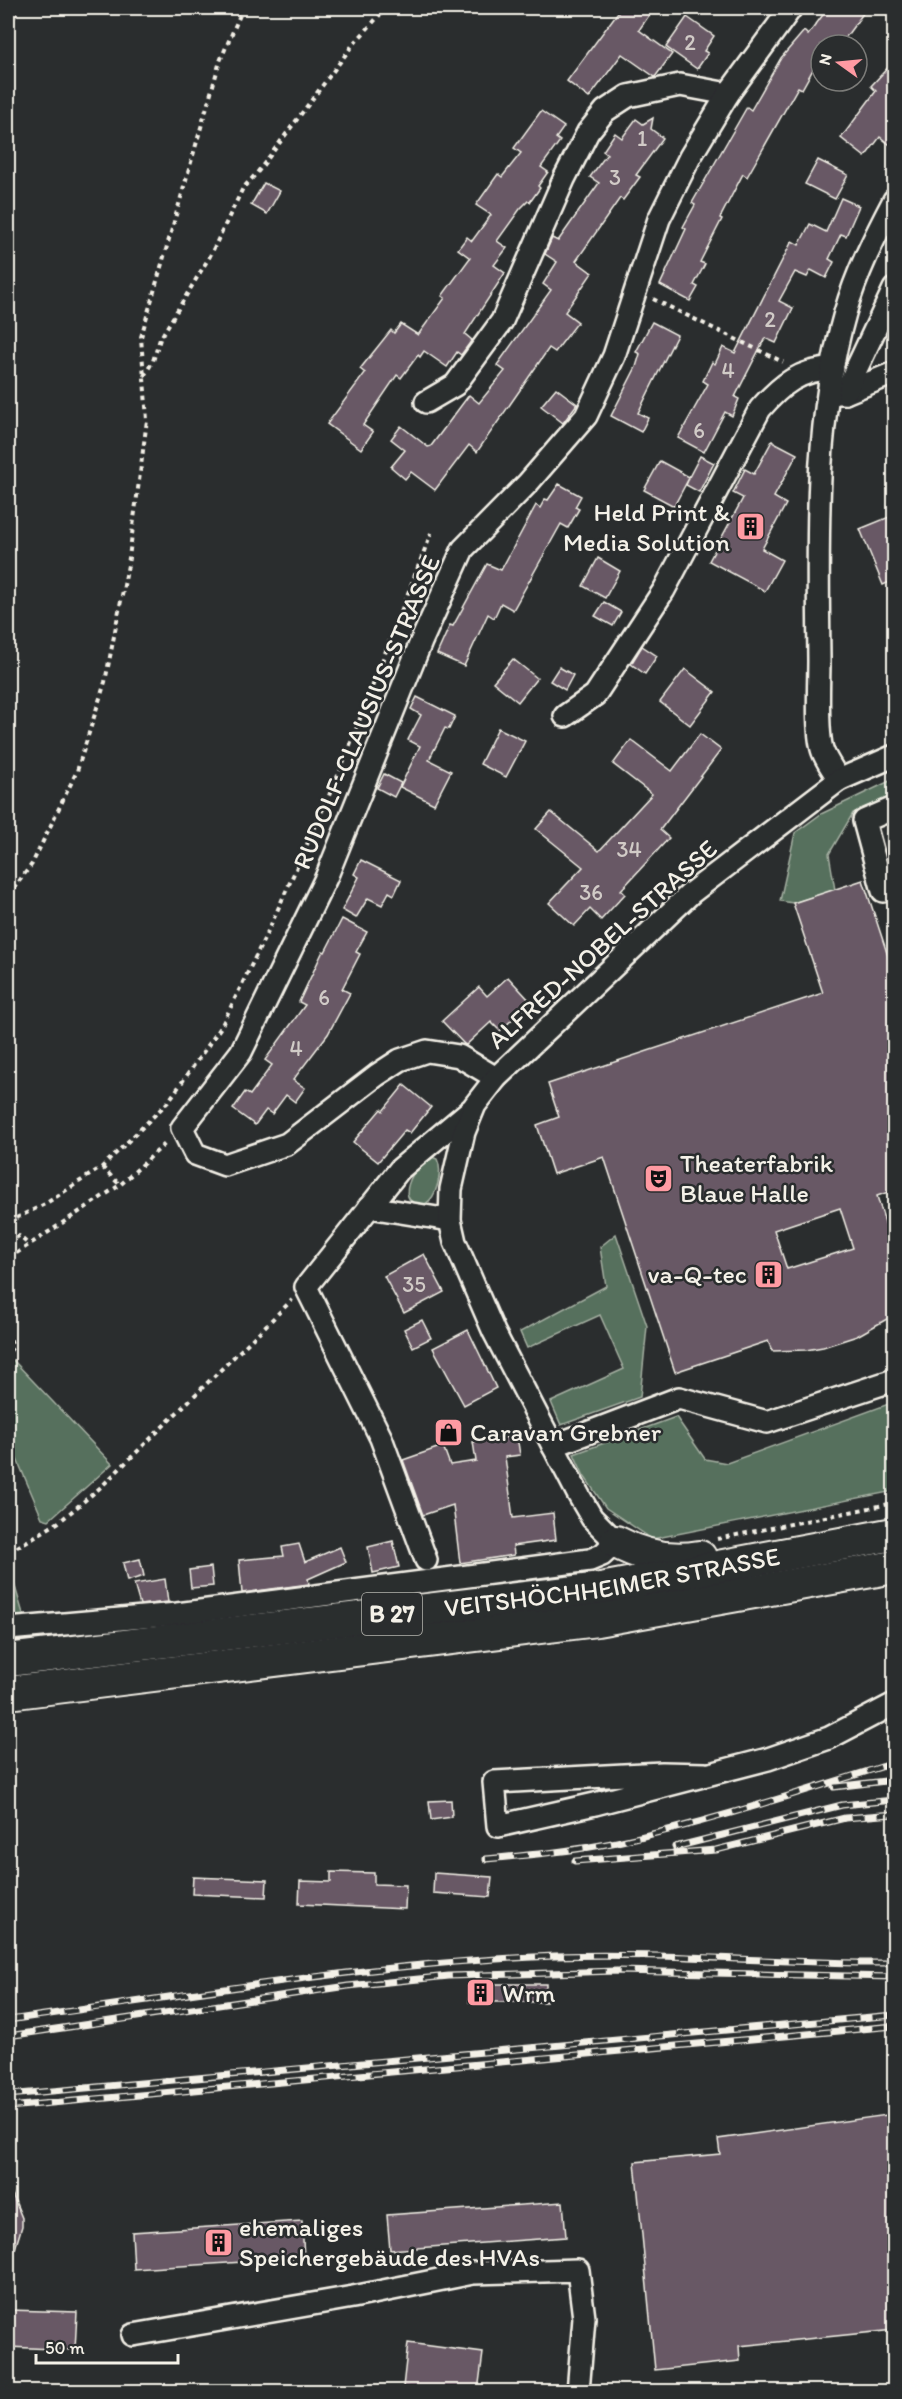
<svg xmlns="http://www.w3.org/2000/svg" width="902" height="2399" viewBox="0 0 902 2399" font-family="Itim,sans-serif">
  <rect width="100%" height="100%" fill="#2a2d2e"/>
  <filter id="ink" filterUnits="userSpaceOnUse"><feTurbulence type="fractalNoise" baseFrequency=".0167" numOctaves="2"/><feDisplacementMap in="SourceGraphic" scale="12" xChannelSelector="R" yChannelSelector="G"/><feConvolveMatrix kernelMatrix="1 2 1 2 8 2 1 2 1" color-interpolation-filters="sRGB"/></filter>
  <g filter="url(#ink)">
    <!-- green -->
    <g fill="#566f5d" stroke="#a5b0a2" stroke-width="1.5">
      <polygon points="894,779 894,795 853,813 829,854 835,890 793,903 780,901 795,833 821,814"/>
      <path d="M432 1157 437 1159C443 1171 437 1198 425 1204 391 1207 413 1163 432 1157Z"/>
      <polygon points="616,1234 647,1326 640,1397 561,1425 551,1402 624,1369 600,1315 527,1348 520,1332 606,1286 600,1247"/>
      <polygon points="13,1360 112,1464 49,1520 42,1518 8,1438 8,1364"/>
      <polygon points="894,1402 894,1491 652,1539 606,1508 584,1476 574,1454 676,1417 705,1459 727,1463"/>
      <polygon points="8,1563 24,1617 8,1619"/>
    </g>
    <!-- building -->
    <g fill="#685965" stroke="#f4f1e8" stroke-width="1.5" fill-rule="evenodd">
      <polygon points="621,8 641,8 650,14 639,30 672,54 655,77 622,54 589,98 567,81"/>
      <polygon points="828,8 867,8 840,45 821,45 821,55 802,89 798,87 747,177 743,174 720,218 722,219 700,262 705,264 694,285 698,287 690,301 660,285 686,229 683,227 695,205 692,203 747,107 751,110 781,58 804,31 808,35"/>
      <polygon points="687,17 714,36 704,51 708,53 697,69 666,47"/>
      <polygon points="894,61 894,148 880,137 865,157 841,138 876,91 871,86"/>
      <polygon points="541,111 564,127 556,138 560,141 541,167 548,172 538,186 540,188 530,202 528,201 520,209 497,241 507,248 494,265 505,273 465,334 472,340 461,355 457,352 447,367 424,351 420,357 418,355 401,378 397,375 363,425 373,432 361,449 327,424 365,373 360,369 391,330 394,333 401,324 418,335 445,298 442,296 470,258 458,249 467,237 472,241 491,215 476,205 498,174 502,177 521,153 514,148"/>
      <polygon points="653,118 651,129 663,138 636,175 640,177 623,200 620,198 576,261 592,273 565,312 578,322 555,352 549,348 477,452 469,445 435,490 411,472 405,479 391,467 405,450 391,439 401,426 428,447 431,446 469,395 479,403 505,371 497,365 551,290 543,284 557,262 545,254 552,238 558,241 599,183 590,177 607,154 603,151 615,133 622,138 636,119 643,124"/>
      <polygon points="818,160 848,175 835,199 805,184"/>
      <polygon points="264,183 280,191 267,214 251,205"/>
      <polygon points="841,198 859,206 846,236 841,234 829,259 834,262 826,278 811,270 807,277 795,272 779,301 793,308 776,343 765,338 735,397 739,399 732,416 725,412 704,452 678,438 708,384 703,381 712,362 715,364 723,347 735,353 792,241 799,245 810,224 826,232"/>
      <polygon points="652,322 677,335 638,413 648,418 641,432 611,416 636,367 640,354 636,352"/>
      <polygon points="556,388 577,404 563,423 541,406"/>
      <polygon points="772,441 797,454 774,497 786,504 762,549 782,560 765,591 709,561 743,498 733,493 745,469 754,474"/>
      <polygon points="700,456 714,463 699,492 686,485 689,478 674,506 644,490 660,461 689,477"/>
      <polygon points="559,484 581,496 575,507 579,509 568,528 561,524 513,610 501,603 494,618 488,614 464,666 437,654 450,625 453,626 487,564 501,570 536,505 540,508 545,499 548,500"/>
      <polygon points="894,515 894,580 883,585 860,529"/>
      <polygon points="598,558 620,571 605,598 583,586"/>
      <polygon points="604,602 621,612 613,626 595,616"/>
      <polygon points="642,646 657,656 645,674 631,664"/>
      <polygon points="513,659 537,678 518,702 493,682"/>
      <polygon points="559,667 573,675 565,690 550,681"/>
      <polygon points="685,669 715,692 690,725 660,702"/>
      <polygon points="417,697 455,716 449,729 445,728 429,760 451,771 434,804 400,787 420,746 408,740 421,715 411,709"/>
      <polygon points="498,728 525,741 506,777 480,764"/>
      <polygon points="700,734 721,750 660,830 669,838 621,890 625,894 601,920 590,909 574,926 549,903 583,867 536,829 551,812 599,851 652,794 613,764 631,740 672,771"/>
      <polygon points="384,774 401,783 394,797 377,788"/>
      <polygon points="361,860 401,880 394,895 389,892 382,905 368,898 356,918 342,910 359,877 354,874"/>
      <path d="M863 880 892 968H894V1190L877 1196 894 1252V1315L857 1336 823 1347 806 1350 772 1351 768 1341 675 1372 604 1157 553 1174 537 1125 559 1117 548 1084 823 993 793 903ZM840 1208 853 1248 787 1269 774 1230Z"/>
      <polygon points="342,919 367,932 356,952 360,954 342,989 350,993 328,1034 293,1080 305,1088 295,1102 286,1095 272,1114 266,1110 255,1125 233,1109 245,1092 250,1095 272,1065 265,1060 305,1005 299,1002 323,951 325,952"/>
      <polygon points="508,977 531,1002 500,1031 491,1022 466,1045 464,1044 442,1021 479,987 487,996"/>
      <polygon points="404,1085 431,1107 410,1133 405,1130 378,1162 353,1142 381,1109 383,1111"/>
      <polygon points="424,1254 444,1292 404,1313 384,1276"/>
      <polygon points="422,1320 431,1338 413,1347 404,1329"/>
      <polygon points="468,1330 496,1388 464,1405 433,1348"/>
      <polygon points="517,1436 520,1455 505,1457 513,1518 553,1513 556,1540 513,1546 514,1555 460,1563 453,1505 423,1515 403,1460 443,1446 450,1465 476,1461 473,1442"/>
      <polygon points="393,1541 399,1567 373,1573 368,1547"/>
      <polygon points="299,1544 305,1562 340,1547 346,1562 308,1579 309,1584 242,1593 239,1560 284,1556 282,1547"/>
      <polygon points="140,1559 144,1576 127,1581 123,1563"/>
      <polygon points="211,1567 213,1586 191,1588 189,1570"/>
      <polygon points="165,1579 168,1602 140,1605 134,1584"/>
      <polygon points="451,1800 452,1817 431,1820 429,1801"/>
      <polygon points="331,1872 374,1873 374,1884 406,1885 405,1909 299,1904 300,1881 331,1882"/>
      <polygon points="434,1873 492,1877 490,1897 433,1893"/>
      <polygon points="193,1877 267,1880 266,1897 192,1894"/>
      <polygon points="470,1984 546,1984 546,2002 469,2002"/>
      <polygon points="894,2114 894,2330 739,2346 740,2361 655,2370 635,2162 720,2154 718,2139"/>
      <polygon points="8,2184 22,2218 22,2226 11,2262 8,2262"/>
      <polygon points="563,2202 566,2237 390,2250 387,2215"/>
      <polygon points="302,2221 304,2258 134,2269 132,2232"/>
      <polygon points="8,2310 77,2312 75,2350 8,2347"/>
      <polygon points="408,2343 483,2353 478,2391 440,2391 403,2387"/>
    </g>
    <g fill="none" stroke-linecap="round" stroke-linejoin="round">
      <defs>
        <g id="minor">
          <polyline points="838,393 845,393 894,373"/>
          <polyline points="845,393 894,289"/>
          <polyline points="426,402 455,385 502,321 564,179 588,132 605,111 628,96 680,85 728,94"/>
          <path d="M565 716 595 695 664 590 760 409C781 385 800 369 833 369"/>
          <path d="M839 780C834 771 827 762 823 752 816 735 819 682 819 661 818 546 813 425 845 313 856 274 875 236 894 200"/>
          <polyline points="894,808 864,821 883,891 894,888"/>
          <polyline points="496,1078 459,1056 427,1051 400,1060 377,1075 287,1144 225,1165 195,1154 182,1128 241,1052 326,878 421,642 463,549 528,483 586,416 614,356 659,219 690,157 728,94 791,8"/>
          <polyline points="369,1207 450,1220"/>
          <polyline points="553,1446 679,1398 767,1422 894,1380"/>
          <polyline points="426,1560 381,1438 306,1287 400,1169 473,1108"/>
          <polyline points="8,1629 177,1614 590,1560 602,1555 616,1542 592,1518 578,1494 494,1332 455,1242 450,1220 451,1189 464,1132 475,1105 496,1078 691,893 839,780 894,756"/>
          <polyline points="705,1774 662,1773 494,1782 498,1826 595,1804 768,1759 829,1738 894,1704"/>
          <polyline points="133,2335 353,2297 473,2273 578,2270 584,2318 578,2392"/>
        </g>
        <g id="highway">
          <path d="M616 1542C642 1556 671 1562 700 1557"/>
          <path id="s1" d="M8 1660 601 1589 894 1534"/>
          <polyline points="8,1693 597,1620 894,1567"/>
        </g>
      </defs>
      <!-- minor casing -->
      <use href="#minor" stroke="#f4f1e8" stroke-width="26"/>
      <!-- highway casing -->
      <use href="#highway" stroke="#f4f1e8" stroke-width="36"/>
      <!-- path -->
      <g stroke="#f4f1e8" stroke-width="4" stroke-dasharray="4.5 4.5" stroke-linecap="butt">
        <polyline points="8,44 16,8"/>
        <polyline points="653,299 783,362"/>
        <polyline points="144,376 153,361 160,339 210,256 243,188 257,173 352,46 386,8"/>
        <polyline points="8,896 32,864 77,771 105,682 128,565 147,420 141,337 220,61 243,8"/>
        <polyline points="102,1167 120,1185 167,1142"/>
        <polyline points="8,1222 45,1204 102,1167 168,1102 221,1027 269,929 340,771 431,533"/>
        <polyline points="8,1243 19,1236 29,1245"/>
        <polyline points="9,1258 120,1185"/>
        <polyline points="8,1331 13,1347 8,1353"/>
        <polyline points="717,1539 894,1503"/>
        <polyline points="9,1552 59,1522 101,1487 292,1300"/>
      </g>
      <!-- minor -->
      <use href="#minor" stroke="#2a2d2e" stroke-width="21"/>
      <!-- highway -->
      <use href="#highway" stroke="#2a2d2e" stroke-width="32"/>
      <defs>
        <g id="rail">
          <polyline points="834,1787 894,1780"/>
          <polyline points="675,1847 842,1805 894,1800"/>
          <path d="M486 1859C530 1855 574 1851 617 1842 711 1822 803 1791 894 1763"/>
          <polyline points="575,1861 716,1850 845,1818 894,1814"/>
          <path d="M8 2020C190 1995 371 1963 555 1956 668 1952 782 1964 894 1963"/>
          <polyline points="8,2036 348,1986 449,1976 617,1971 894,1977"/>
          <polyline points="8,2095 894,2015"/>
          <polyline points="8,2107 894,2026"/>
        </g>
      </defs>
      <!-- rail casing -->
      <use href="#rail" stroke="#f4f1e8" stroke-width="7"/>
      <!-- rail -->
      <use href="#rail" stroke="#2a2d2e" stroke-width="4.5" stroke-dasharray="14" stroke-linecap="butt"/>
    </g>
  </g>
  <!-- icons -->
  <defs>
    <symbol id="building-square" viewBox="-11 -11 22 22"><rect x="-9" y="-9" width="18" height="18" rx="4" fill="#ff9aa2" stroke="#2a2d2e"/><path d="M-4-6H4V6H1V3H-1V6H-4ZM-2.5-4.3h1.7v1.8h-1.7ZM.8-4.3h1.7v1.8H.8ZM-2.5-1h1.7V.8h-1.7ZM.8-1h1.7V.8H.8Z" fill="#111"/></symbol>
    <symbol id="theatre-square" viewBox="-11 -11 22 22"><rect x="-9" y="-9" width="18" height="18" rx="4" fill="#ff9aa2" stroke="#2a2d2e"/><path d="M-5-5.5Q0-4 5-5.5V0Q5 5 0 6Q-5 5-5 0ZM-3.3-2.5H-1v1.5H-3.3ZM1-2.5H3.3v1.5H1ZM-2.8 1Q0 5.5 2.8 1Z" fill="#111"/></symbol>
    <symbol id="shop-square" viewBox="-11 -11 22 22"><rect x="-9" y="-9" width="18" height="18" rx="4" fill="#ff9aa2" stroke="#2a2d2e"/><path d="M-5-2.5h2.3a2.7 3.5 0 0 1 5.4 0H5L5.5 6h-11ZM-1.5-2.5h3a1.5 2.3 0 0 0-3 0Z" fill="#111"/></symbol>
  </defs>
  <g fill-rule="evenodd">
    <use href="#building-square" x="734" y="510" width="33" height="33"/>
    <use href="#theatre-square" x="642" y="1162" width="33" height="33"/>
    <use href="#building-square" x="752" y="1258" width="33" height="33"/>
    <use href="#shop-square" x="432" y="1416" width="33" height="33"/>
    <use href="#building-square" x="464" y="1976" width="33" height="33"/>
    <use href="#building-square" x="202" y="2226" width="33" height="33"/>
  </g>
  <g text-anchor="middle" stroke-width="5" stroke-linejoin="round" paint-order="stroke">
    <!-- number labels -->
    <g font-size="22" fill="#d1cbc7">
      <text x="690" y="50">2</text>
      <text x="642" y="146">1</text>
      <text x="615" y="185">3</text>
      <text x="770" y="327">2</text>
      <text x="728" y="378">4</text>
      <text x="699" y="438">6</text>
      <text x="629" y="857">34</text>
      <text x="591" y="900">36</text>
      <text x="324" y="1005">6</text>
      <text x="296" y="1056">4</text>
      <text x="414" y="1292">35</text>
    </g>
    <!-- shield labels -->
    <rect fill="#2a2d2e" stroke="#b7b6b0" stroke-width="1.5" x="362" y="1593" width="60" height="42" rx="4.5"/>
    <g font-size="24" font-weight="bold" fill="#f4f1e8">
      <text x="392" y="1622">B 27</text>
    </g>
    <!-- poi labels -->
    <g font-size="26" fill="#f4f1e8" stroke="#2a2d2e" text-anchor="start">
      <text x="730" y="521" text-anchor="end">Held Print &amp;<tspan x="730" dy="30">Media Solution</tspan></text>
      <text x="680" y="1172">Theaterfabrik<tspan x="680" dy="30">Blaue Halle</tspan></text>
      <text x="747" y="1283" text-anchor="end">va-Q-tec</text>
      <text x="470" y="1441">Caravan Grebner</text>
      <text x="502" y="2002">Wrm</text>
      <text x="239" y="2236">ehemaliges<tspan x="239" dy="30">Speichergebäude des HVAs</tspan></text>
    </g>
    <!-- street labels -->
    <g font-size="26" fill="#f4f1e8" stroke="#2a2d2e">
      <text transform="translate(366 712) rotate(-67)" y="9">RUDOLF-CLAUSIUS-STRASSE</text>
      <text transform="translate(602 944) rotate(-42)" y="9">ALFRED-NOBEL-STRASSE</text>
      <text dy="9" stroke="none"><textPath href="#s1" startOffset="609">VEITSHÖCHHEIMER STRASSE</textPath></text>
    </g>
  </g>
  <!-- margin -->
  <rect width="902" height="2399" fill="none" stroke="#2a2d2e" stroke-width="30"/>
  <rect x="15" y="15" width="872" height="2369" fill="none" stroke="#f4f1e8" stroke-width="2" filter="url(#ink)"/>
  <!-- north arrow -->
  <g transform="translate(839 63) rotate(285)"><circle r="28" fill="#2a2d2e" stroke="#7b7b78" stroke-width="1.5"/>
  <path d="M0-4.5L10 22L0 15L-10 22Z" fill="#ff9aa2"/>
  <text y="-9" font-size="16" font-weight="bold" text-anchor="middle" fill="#f4f1e8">N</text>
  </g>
  <!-- scale -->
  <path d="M36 2354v9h142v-9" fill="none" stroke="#f4f1e8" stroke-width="3"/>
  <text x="45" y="2354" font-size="18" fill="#f4f1e8" stroke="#2a2d2e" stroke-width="4.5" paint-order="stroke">50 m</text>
</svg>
